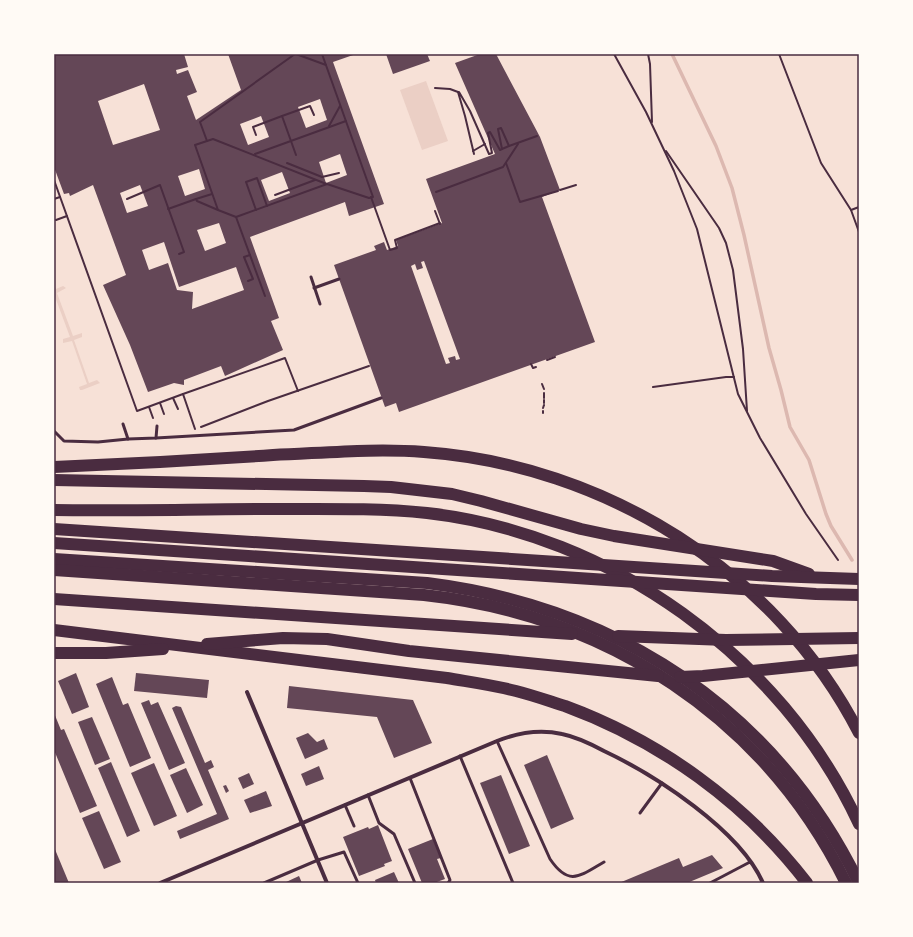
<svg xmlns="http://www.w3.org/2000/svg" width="913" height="937" viewBox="0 0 913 937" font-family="Inter,sans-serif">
  <rect width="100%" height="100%" fill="#f7e1d7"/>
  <!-- green -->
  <g fill="#ebcfc5">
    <polygon points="426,81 448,141 422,150 400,90"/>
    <polygon points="54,284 56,289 63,286 66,288 57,293 73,336 82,333 82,337 74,340 89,383 97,380 100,383 82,390 80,390 79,387 87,384 72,341 63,343 63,339 70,337 54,294"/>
  </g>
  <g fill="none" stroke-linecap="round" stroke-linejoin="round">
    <!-- stream -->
    <polyline stroke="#dcb8b0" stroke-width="3.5" points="672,54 716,146 732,188 744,235 769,348 781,390 790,427 809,460 826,514 831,526 852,560"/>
  </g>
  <!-- building -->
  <g fill="#644757" fill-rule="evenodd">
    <path d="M54 54H184L188 67 176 70 177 74 188 70 197 92 187 96 196 120 241 90 228 54H356L333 62 384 204 349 216 345 202 250 237 279 318 271 321 283 350 225 376 221 366 184 380V385L174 383 148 392 130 345 103 285 126 275 93 185 70 196 69 193 64 194 54 167ZM144 84 160 130 113 145 98 101ZM320 99 327 120 306 128 298 107ZM261 116 269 137 248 145 240 124ZM340 154 347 175 326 183 319 162ZM199 169 205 189 185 196 178 176ZM282 172 290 193 269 201 261 180ZM140 185 148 206 127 213 120 193ZM219 223 226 243 205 251 197 230ZM164 242 179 287 236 267 244 290 192 309 193 292 177 290 168 263 149 270 142 250Z"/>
    <polygon points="386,54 427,54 430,61 393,74"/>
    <path d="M480 54H496L540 137 560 190 542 197 595 342 399 412 396 403 385 407 334 265 376 250 374 246 384 242 387 250 398 246 396 240 442 223 426 179 495 154 455 63ZM424 261 460 359 456 360 455 356 448 358 450 363 446 364 411 266 415 264 417 270 423 268 421 262Z"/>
    <polygon points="76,673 89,707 72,714 58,681"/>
    <polygon points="136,673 209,680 207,698 134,691"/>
    <polygon points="112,677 123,705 128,703 151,758 130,767 96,684"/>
    <polygon points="289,686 413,700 432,743 394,758 377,717 287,708"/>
    <polygon points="149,700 151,705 158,702 185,763 169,770 141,703"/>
    <polygon points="176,706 181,707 205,763 211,760 214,767 208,770 229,819 180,839 177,831 217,814 172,708"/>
    <polygon points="54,713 61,730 64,729 97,806 80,813 54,750"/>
    <polygon points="92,717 110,759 95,765 78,722"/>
    <polygon points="308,733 317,742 324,739 328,749 305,759 296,738"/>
    <polygon points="547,755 574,819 551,829 524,765"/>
    <polygon points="111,762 140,831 127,837 98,768"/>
    <polygon points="154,763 177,816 154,826 131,773"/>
    <polygon points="319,766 324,779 306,786 301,774"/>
    <polygon points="186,768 203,805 187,813 170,775"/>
    <polygon points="249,773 254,784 243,789 238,778"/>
    <polygon points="501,775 530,846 509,854 480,783"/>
    <polygon points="226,785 229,791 226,793 223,786"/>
    <polygon points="266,791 272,806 250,813 244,800"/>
    <polygon points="99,811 121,862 104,869 82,818"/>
    <polygon points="378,825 392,861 384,864 385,866 359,876 343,837 368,827 369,829"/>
    <polygon points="433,839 441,858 437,859 445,879 434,883 422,883 408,849"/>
    <polygon points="54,847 69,883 54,883"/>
    <polygon points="712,855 723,868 687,883 619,883 679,858 683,867"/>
    <polygon points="394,872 399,883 376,883 375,880"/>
    <polygon points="299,876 302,883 284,883"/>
  </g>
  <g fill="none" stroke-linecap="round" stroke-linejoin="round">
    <!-- path -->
    <g stroke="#4a2c40" stroke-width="2">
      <polyline points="296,54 326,65"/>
      <polyline points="614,54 646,112 674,171 697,229 738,394 760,438 806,514 838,560"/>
      <polyline points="648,54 650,64 652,122"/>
      <polyline points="779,54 821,163 851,210 859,207"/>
      <polyline points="435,88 450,89 458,92"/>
      <polyline points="282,116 310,106 314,115"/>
      <polyline points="329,126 340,106"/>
      <polyline points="256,135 253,127 282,116 296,155"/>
      <polyline points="207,141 200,122 295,54"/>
      <polyline points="502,149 509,146"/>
      <polyline points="473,151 485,144"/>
      <polyline points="666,151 719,228 726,243 733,270 743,349 747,411"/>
      <polyline points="255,154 346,121"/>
      <polyline points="474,154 465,116 458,92 459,92 470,111 489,154 492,153 488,133 490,132 500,150 502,149 498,129 501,128 509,146 537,136"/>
      <polyline points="287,163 322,177 339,173"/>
      <polyline points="506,163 520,202 558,191"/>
      <polyline points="54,180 137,411 183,394 195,429"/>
      <polyline points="560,190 576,185"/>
      <polyline points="436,192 503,167 518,144"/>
      <polyline points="212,194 196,199 197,201 218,210"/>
      <polyline points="275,195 315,180"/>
      <polyline points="371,197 390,250 397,248 395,240 440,223"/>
      <polyline points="54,199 60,197"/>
      <polyline points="127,199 160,185 184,252 179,254"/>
      <polyline points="168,209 196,199"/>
      <polyline points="256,210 246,182 257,178 267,206"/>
      <polyline points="851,210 859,232"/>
      <polyline points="435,211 440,224"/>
      <polyline points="236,217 327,184"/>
      <polyline points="56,220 67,216"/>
      <polyline points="248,281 253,279 244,257 250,255"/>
      <polyline points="265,296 236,217 218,210 195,145 213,139 324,183 369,198 373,197 322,54"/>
      <polyline points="547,360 555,357"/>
      <polyline points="531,364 533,368 536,367"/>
      <polyline points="542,384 544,389"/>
      <polyline points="653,387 726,377 734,377"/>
      <polyline points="183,394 285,358 298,391"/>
      <polyline points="173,398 178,409"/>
      <polyline points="544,398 544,393"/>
      <polyline points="160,403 164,414"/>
      <polyline points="544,403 544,400"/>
      <polyline points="149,407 153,418"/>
      <polyline points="543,408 544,405"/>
      <polyline points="543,413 543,411"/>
      <polyline points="201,427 268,401 369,366"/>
    </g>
    <!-- service -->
    <g stroke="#4a2c40" stroke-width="3">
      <polyline points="311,277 320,304"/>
      <polyline points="314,288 339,279"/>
      <polyline points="123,424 128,439"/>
      <polyline points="54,431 64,441 98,442 128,439 156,438 294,430 381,398"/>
      <polyline points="156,438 157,426"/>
      <path d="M497 741 550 859C569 887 580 876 604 862"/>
      <polyline points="460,756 513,883"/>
      <polyline points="410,778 450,880 448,883"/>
      <polyline points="368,795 379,823 394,834 415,883"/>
      <polyline points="345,805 354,826"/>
      <polyline points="640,813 662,783"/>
      <polyline points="264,883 318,860 344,852 358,883"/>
      <polyline points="710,883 750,862"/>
    </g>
    <!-- minor -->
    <g stroke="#4a2c40" stroke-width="4">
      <polyline points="247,692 327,883"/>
      <path d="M160 883 497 741C517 733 540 729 562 734 577 737 591 744 604 751 655 775 740 830 763 883"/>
    </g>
    <!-- motorway -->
    <g stroke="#4a2c40" stroke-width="12">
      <path d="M54 467C127 464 200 460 273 455 324 453 374 448 424 452 604 465 776 571 859 733"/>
      <polyline points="54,480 364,486 391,487 452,494 481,501 581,529 614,536 773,561 809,574"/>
      <path d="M54 510C129 511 203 509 278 509 328 509 378 508 427 513 611 534 781 656 859 824"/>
      <polyline points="54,529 772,576 859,579"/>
      <path d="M54 543C308 559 562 578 816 594L859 595"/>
      <path d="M54 559 427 583C617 607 774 709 859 883"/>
      <path d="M54 570 424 595C607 615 764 717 846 883"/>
      <polyline points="54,599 572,634"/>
      <path d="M54 630 447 678C470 682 493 685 516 691 532 695 549 701 565 706 660 741 745 802 807 883"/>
      <polyline points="618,636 726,640 859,638"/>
      <polyline points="207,644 283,638 327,639 409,651 658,676"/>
      <polyline points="54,653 106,653 163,649"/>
      <polyline points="680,677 703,676 859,660"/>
    </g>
  </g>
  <!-- border -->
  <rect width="913" height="937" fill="none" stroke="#fffaf5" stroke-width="110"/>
  <rect x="55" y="55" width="803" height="827" fill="none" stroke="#4a2c40" stroke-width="1.5"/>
</svg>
